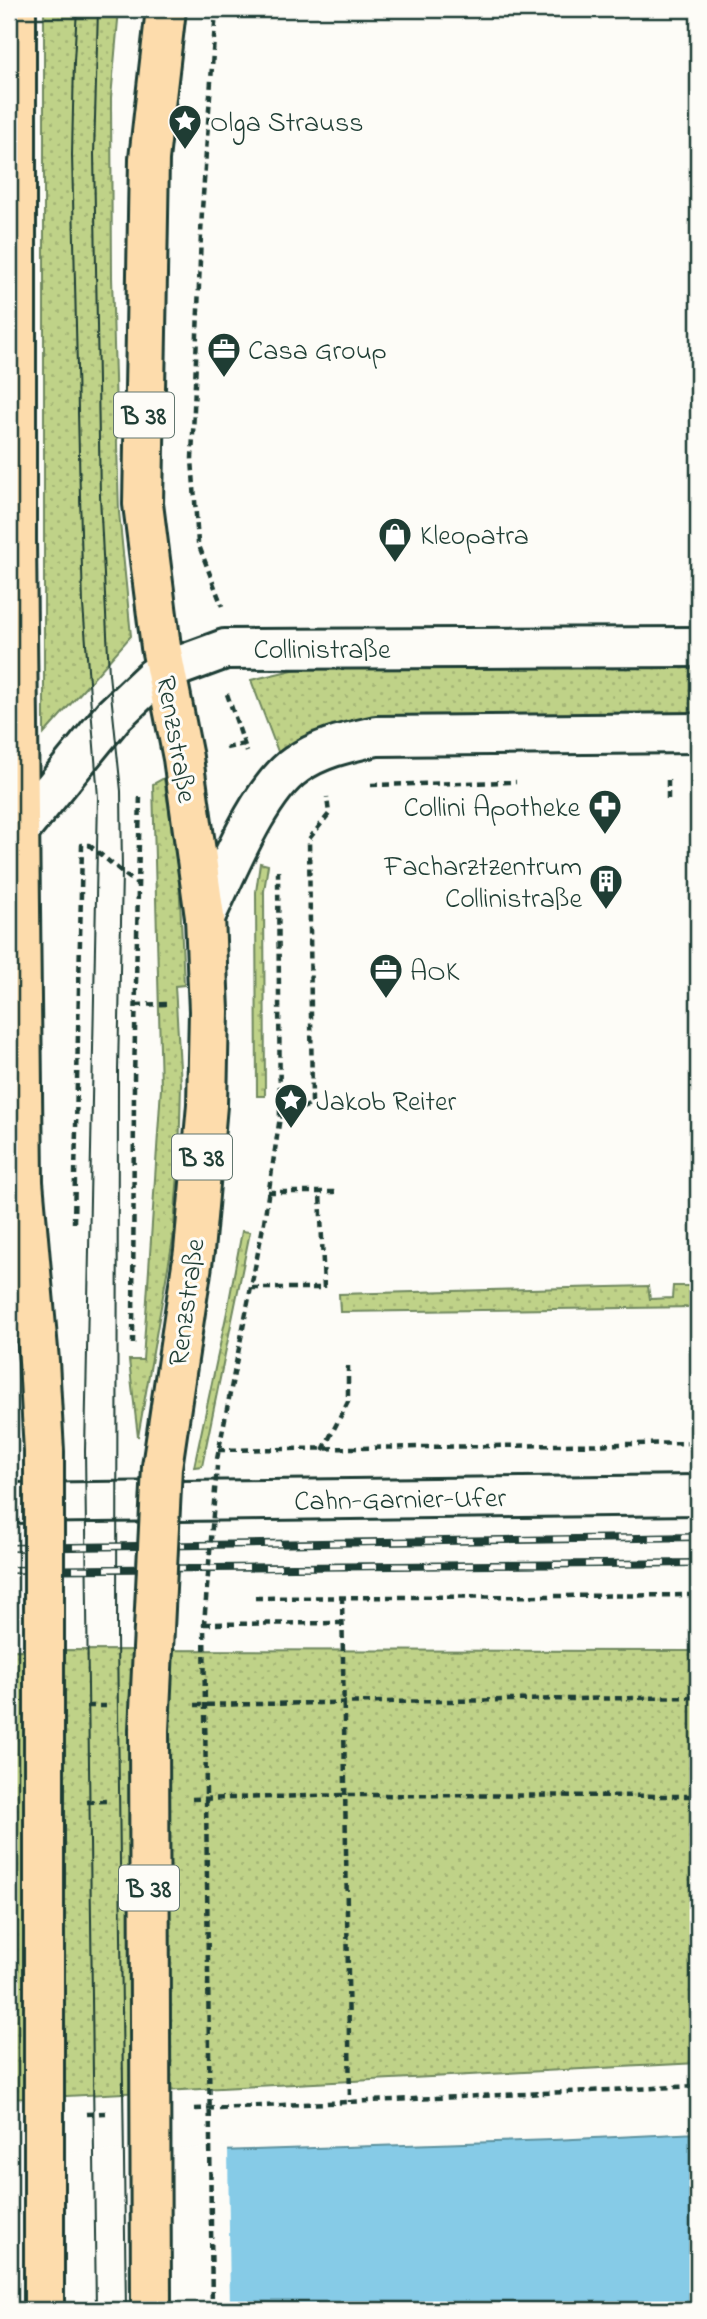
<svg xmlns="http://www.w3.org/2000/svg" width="707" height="2319" viewBox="0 0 707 2319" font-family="'Indie Flower',sans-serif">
  <defs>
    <pattern id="grass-dots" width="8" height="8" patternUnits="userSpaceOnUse" patternTransform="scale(1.75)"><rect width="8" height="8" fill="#bfd288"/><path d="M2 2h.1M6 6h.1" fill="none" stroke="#a4b576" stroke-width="1.8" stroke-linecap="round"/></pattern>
  </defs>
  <rect width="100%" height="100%" fill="#fdfcf7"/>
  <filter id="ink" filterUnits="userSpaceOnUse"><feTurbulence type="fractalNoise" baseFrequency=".0143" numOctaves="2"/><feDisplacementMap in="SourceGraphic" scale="14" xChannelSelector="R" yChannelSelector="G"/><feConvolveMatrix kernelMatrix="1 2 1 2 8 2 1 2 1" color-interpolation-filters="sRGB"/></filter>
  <g filter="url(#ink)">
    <!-- grass -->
    <g fill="url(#grass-dots)" stroke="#6f885e" stroke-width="2">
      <polygon points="44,9 119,9 111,98 112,277 119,512 131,636 44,734"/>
      <path d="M698 666V713L372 717C326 724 316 729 280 757L251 680 301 668Z"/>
      <polygon points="164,778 179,877 184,985 175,986 181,1084 179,1160 173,1239 138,1437 129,1360 143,1360 161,1088 153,784"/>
      <polygon points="260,863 268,865 264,891 265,1096 257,1096 256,892"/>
      <polygon points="242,1231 250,1232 202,1466 194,1467 227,1312"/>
      <polygon points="648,1286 650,1299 672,1298 673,1286 698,1286 698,1307 340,1312 339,1294"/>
      <polygon points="9,1650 698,1651 698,2063 9,2099"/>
    </g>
    <!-- water -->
    <polygon fill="#86cbe7" stroke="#5d929f" stroke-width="2" points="698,2133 698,2310 9,2310 9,2158 553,2140"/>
    <!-- pier -->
    <polygon fill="#fdfcf7" points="228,2147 230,2310 9,2310 9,2154"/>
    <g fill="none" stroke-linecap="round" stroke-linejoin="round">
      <defs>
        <g id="secondary">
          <polyline points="20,830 113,716 153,678 165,671 225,649 698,647"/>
          <path d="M205 917C226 875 258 791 296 765 319 748 349 742 376 736L698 733"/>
          <polyline points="9,1503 698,1495"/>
        </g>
        <g id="primary">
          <polyline points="16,9 16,540 23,1182 39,1361 44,1452"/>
          <polyline points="162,1467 194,1251 207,1105 209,1011 205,917 183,758 161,647 143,504 149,159 166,9"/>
        </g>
      </defs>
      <!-- secondary casing -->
      <use href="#secondary" stroke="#1f3d34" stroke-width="44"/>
      <!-- primary casing -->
      <use href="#primary" stroke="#1f3d34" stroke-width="44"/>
      <!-- path -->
      <g stroke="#1f3d34" stroke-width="4.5" stroke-dasharray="7 5" stroke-linecap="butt">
        <polyline points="216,9 202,210 192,459 198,543 222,606"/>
        <polyline points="227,694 247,752"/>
        <polyline points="226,748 244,744"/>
        <polyline points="668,780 668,800"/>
        <polyline points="371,785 516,782"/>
        <polyline points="136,1005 166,1004"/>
        <polyline points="280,1117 312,1104 309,839 329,814 327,797"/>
        <polyline points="268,1192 339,1192"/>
        <polyline points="74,1223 82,845 89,845 138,885"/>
        <polyline points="252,1288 324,1288 320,1192"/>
        <polyline points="133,1344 134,1080 140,793"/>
        <polyline points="218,1450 698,1443"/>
        <polyline points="323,1450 348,1402 348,1366"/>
        <polyline points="217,1459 264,1222 280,1117 278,871"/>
        <polyline points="342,1596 350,2102"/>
        <polyline points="255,1598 698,1595"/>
        <polyline points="204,1624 343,1623"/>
        <polyline points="195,1705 698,1697"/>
        <polyline points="87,1706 106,1706"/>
        <polyline points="192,1799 346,1795 698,1796"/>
        <polyline points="87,1802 106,1801"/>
        <polyline points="195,2109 698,2086"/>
        <polyline points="87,2114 106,2113"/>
      </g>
      <!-- secondary -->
      <use href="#secondary" stroke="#fdfcf7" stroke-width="38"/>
      <!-- primary -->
      <use href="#primary" stroke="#fddcac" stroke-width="38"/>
      <!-- tram -->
      <g stroke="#1f3d34" stroke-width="2">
        <polyline points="77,9 74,61 72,155 80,496 83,605 98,797 85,1451 96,2310"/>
        <polyline points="98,9 94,154 100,496 109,674 121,791 122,872 118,1071 117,1638 126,2310"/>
      </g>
      <defs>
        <g id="rail">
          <polyline points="9,1548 698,1537"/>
          <polyline points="9,1570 698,1563"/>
        </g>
      </defs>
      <!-- rail casing -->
      <use href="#rail" stroke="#1f3d34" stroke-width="8"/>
      <!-- rail -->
      <use href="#rail" stroke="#fdfcf7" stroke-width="5" stroke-dasharray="16" stroke-linecap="butt"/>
      <defs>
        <g id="primary-bridge">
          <polyline points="44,1452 44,2310"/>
          <polyline points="151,2310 149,1730 162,1467"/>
        </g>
      </defs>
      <!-- primary-bridge casing -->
      <use href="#primary-bridge" stroke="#1f3d34" stroke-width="44" stroke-linecap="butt"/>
      <!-- path-bridge -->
      <polyline stroke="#1f3d34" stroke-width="4.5" stroke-dasharray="7 5" stroke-linecap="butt" points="212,2310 204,1624 217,1466"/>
      <!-- primary-bridge -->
      <use href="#primary-bridge" stroke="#fddcac" stroke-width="38"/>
    </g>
  </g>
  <!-- icons -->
  <defs>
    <symbol id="sight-pin" viewBox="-11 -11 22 30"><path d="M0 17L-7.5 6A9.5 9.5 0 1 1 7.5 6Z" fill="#1f3d34" stroke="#fdfcf7"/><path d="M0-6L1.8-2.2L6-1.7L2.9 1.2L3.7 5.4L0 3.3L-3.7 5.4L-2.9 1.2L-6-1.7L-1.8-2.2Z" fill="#fff"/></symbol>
    <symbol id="office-pin" viewBox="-11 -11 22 30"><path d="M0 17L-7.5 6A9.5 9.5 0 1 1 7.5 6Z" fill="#1f3d34" stroke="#fdfcf7"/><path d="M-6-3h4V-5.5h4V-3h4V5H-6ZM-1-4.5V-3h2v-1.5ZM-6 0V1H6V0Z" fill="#fff"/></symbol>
    <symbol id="shop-pin" viewBox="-11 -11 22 30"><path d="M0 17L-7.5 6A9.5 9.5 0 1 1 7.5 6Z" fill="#1f3d34" stroke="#fdfcf7"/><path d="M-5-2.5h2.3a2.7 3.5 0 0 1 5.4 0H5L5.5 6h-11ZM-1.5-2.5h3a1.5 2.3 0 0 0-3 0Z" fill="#fff"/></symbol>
    <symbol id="pharmacy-pin" viewBox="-11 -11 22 30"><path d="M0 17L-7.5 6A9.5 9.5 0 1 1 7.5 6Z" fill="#1f3d34" stroke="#fdfcf7"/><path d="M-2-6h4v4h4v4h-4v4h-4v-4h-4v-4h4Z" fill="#fff"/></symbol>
    <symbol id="building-pin" viewBox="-11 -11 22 30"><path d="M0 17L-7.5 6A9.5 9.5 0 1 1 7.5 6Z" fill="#1f3d34" stroke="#fdfcf7"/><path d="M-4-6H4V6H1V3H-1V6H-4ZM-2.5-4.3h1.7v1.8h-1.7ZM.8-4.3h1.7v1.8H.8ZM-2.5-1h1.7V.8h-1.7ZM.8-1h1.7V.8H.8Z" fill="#fff"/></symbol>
  </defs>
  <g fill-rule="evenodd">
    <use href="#sight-pin" x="166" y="102" width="38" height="52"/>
    <use href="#office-pin" x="205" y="330" width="38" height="52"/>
    <use href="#shop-pin" x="376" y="515" width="38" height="52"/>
    <use href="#pharmacy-pin" x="586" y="787" width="38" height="52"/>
    <use href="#building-pin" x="587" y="862" width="38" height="52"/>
    <use href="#office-pin" x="367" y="951" width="38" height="52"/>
    <use href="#sight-pin" x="272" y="1081" width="38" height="52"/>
  </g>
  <g text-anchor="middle" stroke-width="6" stroke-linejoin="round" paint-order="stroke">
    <!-- shield labels -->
    <g fill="#fdfcf7" stroke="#62766e" stroke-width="2">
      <rect x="114" y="392.5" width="60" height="45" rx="5"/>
      <rect x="172" y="1134.5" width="60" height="45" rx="5"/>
      <rect x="119" y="1865.5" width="60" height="45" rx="5"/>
    </g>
    <g font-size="26" font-weight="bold" fill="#1f3d34">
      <text x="144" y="424">B 38</text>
      <text x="202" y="1166">B 38</text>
      <text x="149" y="1897">B 38</text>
    </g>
    <!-- poi labels -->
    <g font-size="28" fill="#1f3d34" stroke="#fdfcf7" text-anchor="start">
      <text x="210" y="131">Olga Strauss</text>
      <text x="248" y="359">Casa Group</text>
      <text x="420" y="544">Kleopatra</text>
      <text x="580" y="816" text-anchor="end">Collini Apotheke</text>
      <text x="582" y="875" text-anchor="end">Facharztzentrum<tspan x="582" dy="32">Collinistraße</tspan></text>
      <text x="410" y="980">AOK</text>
      <text x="316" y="1110">Jakob Reiter</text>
    </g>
    <!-- street labels -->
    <g font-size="28" fill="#1f3d34" stroke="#fdfcf7">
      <text x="322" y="658">Collinistraße</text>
      <text transform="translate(178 739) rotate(80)" y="10">Renzstraße</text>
      <text transform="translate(185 1302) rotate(-82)" y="10">Renzstraße</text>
      <text transform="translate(400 1498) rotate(-1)" y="10">Cahn-Garnier-Ufer</text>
    </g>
  </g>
  <!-- margin -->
  <rect width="707" height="2319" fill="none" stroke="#fdfcf7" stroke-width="35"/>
  <rect x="18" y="18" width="672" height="2284" fill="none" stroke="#1f3d34" stroke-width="2.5" filter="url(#ink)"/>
</svg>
